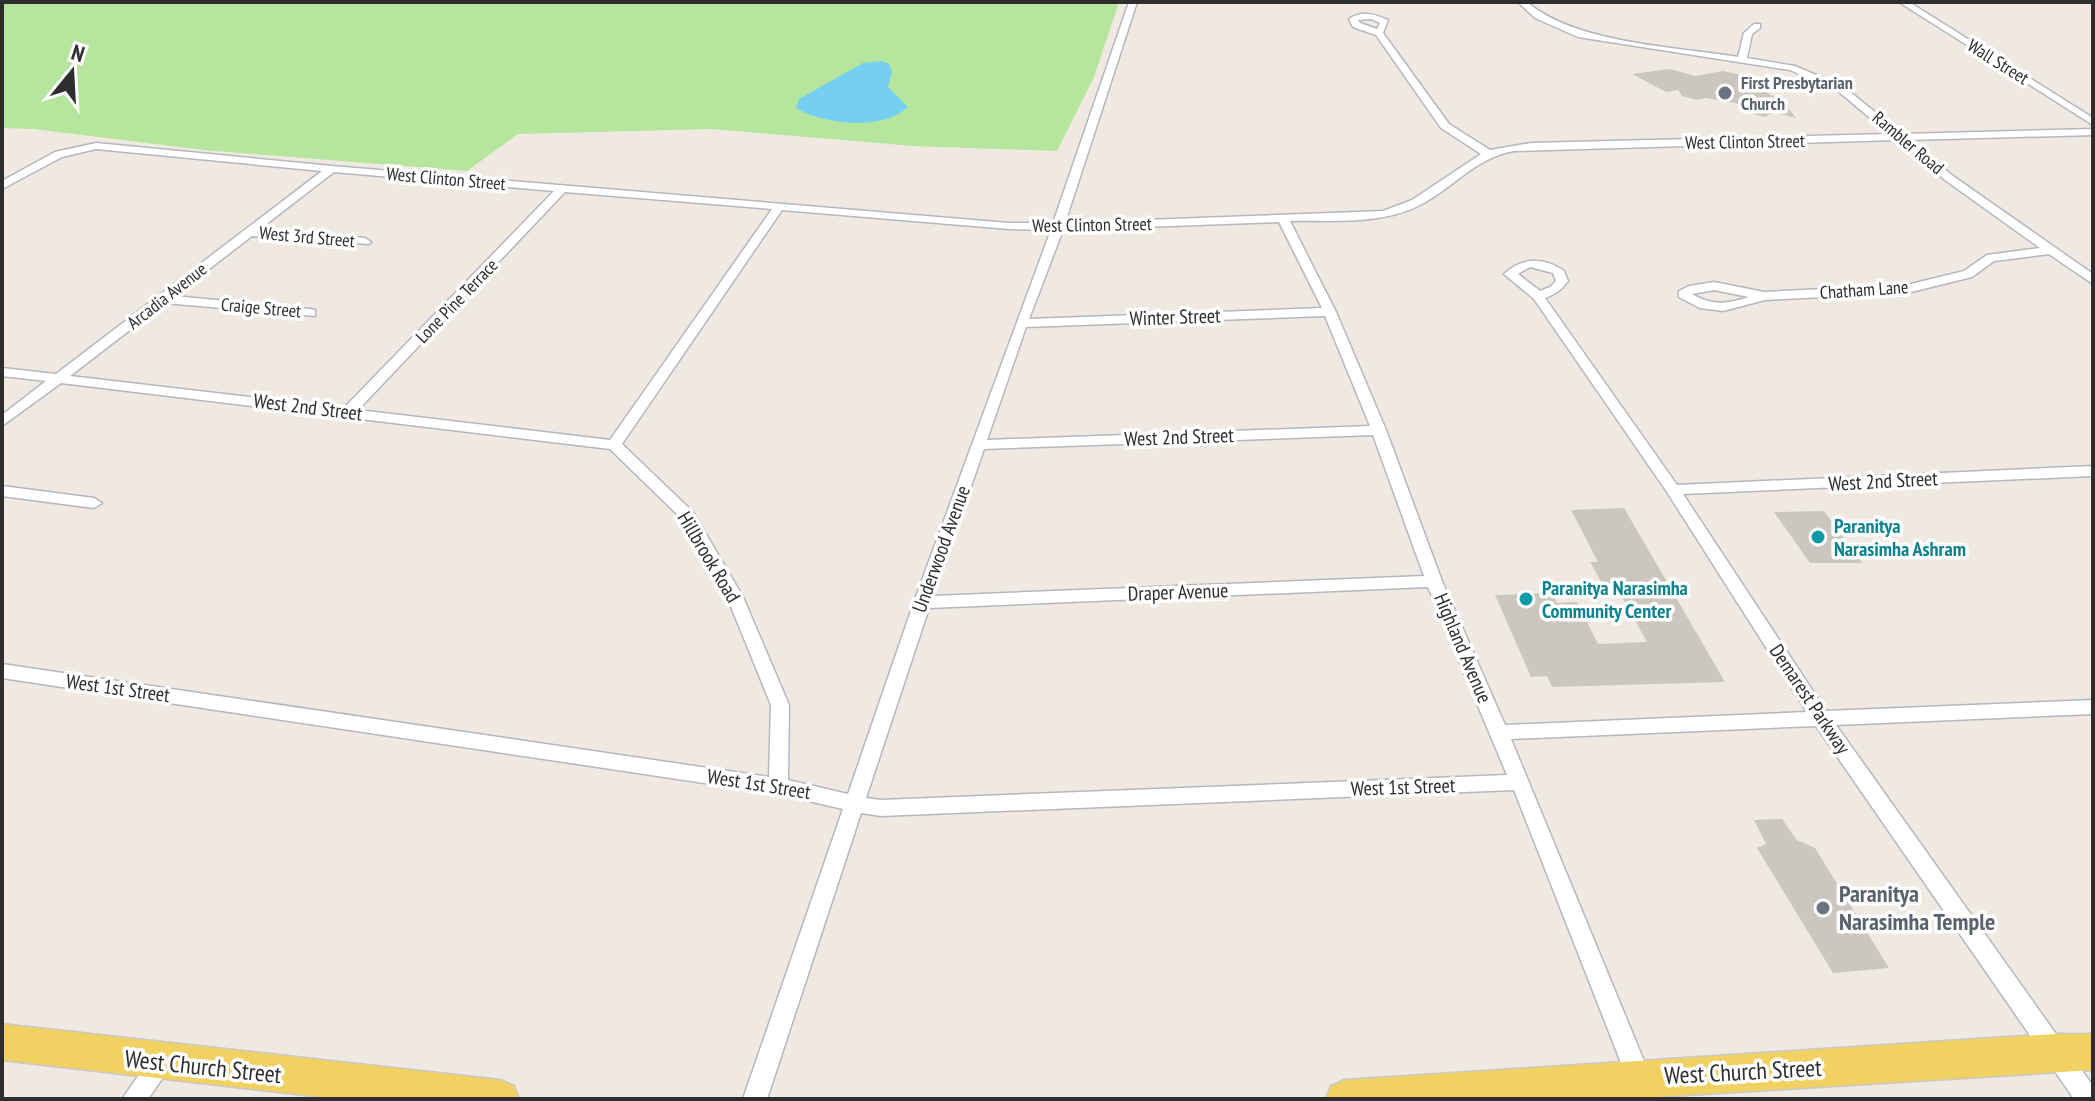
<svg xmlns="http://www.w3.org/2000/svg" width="2095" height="1101" viewBox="0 0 2095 1101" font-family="'PT Sans Narrow',sans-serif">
  <rect width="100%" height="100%" fill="#efe9e1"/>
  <!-- green -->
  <polygon fill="#b6e59e" points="2,2 1119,2 1094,77 1057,151 913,146 711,129 518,134 467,171 204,150 33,129 2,128"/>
  <!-- water -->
  <path fill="#75cff0" d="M882 61 889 64 892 72 888 87 908 107C882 131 825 125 796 108L799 99 863 63Z"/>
  <!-- building -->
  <g fill="#cbc7bf">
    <polygon points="1670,69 1695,76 1723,71 1759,79 1770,95 1780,97 1796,118 1773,112 1765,117 1753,114 1755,109 1735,103 1706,98 1697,100 1682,96 1678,90 1666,92 1632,74"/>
    <polygon points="1624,508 1725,682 1552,687 1547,676 1531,677 1495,595 1552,593 1557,603 1577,602 1598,644 1647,642 1619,592 1607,592 1590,562 1598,562 1571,510"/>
    <polygon points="1824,511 1862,563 1810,563 1774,512"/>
    <polygon points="1782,819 1797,840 1815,848 1889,968 1833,973 1757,848 1766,844 1754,820"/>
  </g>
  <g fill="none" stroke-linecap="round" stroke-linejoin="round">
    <defs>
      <g id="street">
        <path d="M1129 2H1137L1065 223 1383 211 1412 200 1481 154 1441 128 1376 35 1353 27 1349 19C1362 10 1374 14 1388 20L1383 33 1449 124 1490 150 1531 143 1889 134 1838 91 1790 70 1578 37 1535 18 1518 2H1527C1574 43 1676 47 1738 57L1744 33 1754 24H1760V28L1752 34 1747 58 1795 66 1844 87 1902 134 2093 129V135L1909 140 1953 176 2093 274V284L2049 254 1994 261 1972 277 1907 293 1765 300 1723 311 1700 308 1679 297V291L1689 286 1714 282 1764 292 1907 285 1964 271 1987 255 2040 248 1945 180 1897 140 1514 151C1474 158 1453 189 1418 206 1380 225 1331 220 1290 221L1336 312 1386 430 1442 581 1505 725 1807 712 1667 492 1534 299 1504 274C1523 257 1543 257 1564 271L1568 281C1561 290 1556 294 1545 298L1677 485 2093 466V476L1683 494 1826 711 2093 700V714L1836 725 2093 1086V1099H2074L1816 726 1511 739 1651 1078 1647 1086 1639 1089 1631 1086 1627 1078 1514 790 881 816 861 813 767 1099H743L843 809 778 794 2 678V664L769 777 771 705 727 597 682 519 610 449 61 383 2 426V415L46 381 2 376V368L56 374 322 171 96 149 62 157 2 189V181L55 152 96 143 332 166 1009 223H1053ZM1371 19 1380 23 1377 29 1360 23 1358 20ZM334 172 554 191 344 408 70 376 165 303 315 316V310L310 309 174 296 252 236 369 244 371 242 365 238 260 229ZM565 192 772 209 610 440 358 410ZM782 210 1009 229 1051 230 914 602 848 794 788 780 789 705 743 597 693 512 622 444ZM1279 222 1322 308 1029 319 1063 230ZM1530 267 1553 273 1556 281 1550 287 1540 291 1518 274ZM1714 290 1749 297C1728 304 1712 306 1692 294ZM1325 316 1370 426 987 440 1026 327ZM1373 435 1424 576 933 596 984 449ZM1428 587 1507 775 881 800 866 798 929 608Z"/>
        <polygon points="1899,2 1909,2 2093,118 2093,125"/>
        <polygon points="2,486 94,498 102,503 94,508 2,496"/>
        <polygon points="161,1052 169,1055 173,1063 148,1099 122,1099 153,1055"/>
      </g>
      <g id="primary">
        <polygon points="2,1024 500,1080 514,1086 519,1099 339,1099 2,1060"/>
        <polygon points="2055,1034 2093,1034 2093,1070 1623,1099 1326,1099 1331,1086 1345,1080"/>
      </g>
    </defs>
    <!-- street casing -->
    <use href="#street" stroke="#b4b7c1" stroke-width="3"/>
    <!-- primary casing -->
    <use href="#primary" stroke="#c9c9c9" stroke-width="3"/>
    <!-- street -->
    <use href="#street" fill="#fff" fill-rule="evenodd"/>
    <!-- primary -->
    <use href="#primary" fill="#f2d163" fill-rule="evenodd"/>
  </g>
  <!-- markers -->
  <g fill="#6b7280" stroke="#fff" stroke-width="3">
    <circle cx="1725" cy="93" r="8"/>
    <circle cx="1823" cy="908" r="8"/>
  </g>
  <g fill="#0f9aa8" stroke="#fff" stroke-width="3">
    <circle cx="1818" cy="537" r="8"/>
    <circle cx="1526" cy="599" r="8"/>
  </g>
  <g text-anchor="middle" stroke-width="7" stroke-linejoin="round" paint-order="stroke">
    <!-- far-street labels -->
    <g font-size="18" fill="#2e2e2e" stroke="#fff">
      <text transform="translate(1998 62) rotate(32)" y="6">Wall Street</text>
      <text transform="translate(1745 142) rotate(-1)" y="6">West Clinton Street</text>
      <text transform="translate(1908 143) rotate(40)" y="6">Rambler Road</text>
      <text transform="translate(446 179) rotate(5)" y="6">West Clinton Street</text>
      <text transform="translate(1092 225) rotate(-1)" y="6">West Clinton Street</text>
      <text transform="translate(307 237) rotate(5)" y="6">West 3rd Street</text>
      <text transform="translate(1864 290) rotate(-4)" y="6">Chatham Lane</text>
      <text transform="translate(167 296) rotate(-38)" y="6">Arcadia Avenue</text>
      <text transform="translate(457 301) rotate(-46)" y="6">Lone Pine Terrace</text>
      <text transform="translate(261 308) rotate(5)" y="6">Craige Street</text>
    </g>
    <!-- far-worship labels -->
    <g font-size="18" font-weight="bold" fill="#5b616d" stroke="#fff" text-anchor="start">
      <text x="1741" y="89">First Presbytarian<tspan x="1741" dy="21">Church</tspan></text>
    </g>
    <!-- street labels -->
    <g font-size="20" fill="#2e2e2e" stroke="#fff">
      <text transform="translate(1175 317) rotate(-2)" y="7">Winter Street</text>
      <text transform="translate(308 407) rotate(7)" y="7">West 2nd Street</text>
      <text transform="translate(1179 437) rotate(-2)" y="7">West 2nd Street</text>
      <text transform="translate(1883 481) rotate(-3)" y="7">West 2nd Street</text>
      <text transform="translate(941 549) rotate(-70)" y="7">Underwood Avenue</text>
      <text transform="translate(709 557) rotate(59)" y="7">Hillbrook Road</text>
      <text transform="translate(1178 592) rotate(-2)" y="7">Draper Avenue</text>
      <text transform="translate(1463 648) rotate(67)" y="7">Highland Avenue</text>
      <text transform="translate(118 688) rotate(8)" y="7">West 1st Street</text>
      <text transform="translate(1810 699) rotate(56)" y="7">Demarest Parkway</text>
      <text transform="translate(759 784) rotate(9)" y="7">West 1st Street</text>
      <text transform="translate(1403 787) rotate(-2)" y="7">West 1st Street</text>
    </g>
    <!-- culture labels -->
    <g font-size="20" font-weight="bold" fill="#0d838f" stroke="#fff" text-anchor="start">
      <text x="1834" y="533">Paranitya<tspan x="1834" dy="23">Narasimha Ashram</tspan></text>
      <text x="1542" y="595">Paranitya Narasimha<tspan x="1542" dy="23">Community Center</tspan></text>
    </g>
    <!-- near-worship labels -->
    <g font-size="24" font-weight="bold" fill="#5b616d" stroke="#fff" text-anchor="start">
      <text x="1839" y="902">Paranitya<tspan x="1839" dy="28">Narasimha Temple</tspan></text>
    </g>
    <!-- near-street labels -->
    <g font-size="24" fill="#2e2e2e" stroke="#fff">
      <text transform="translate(203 1067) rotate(6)" y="8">West Church Street</text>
      <text transform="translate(1743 1072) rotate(-3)" y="8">West Church Street</text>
    </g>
  </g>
  <!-- border -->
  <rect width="2095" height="1101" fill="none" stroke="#2e2e2e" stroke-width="8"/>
  <!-- north arrow -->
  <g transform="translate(72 72) rotate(18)" stroke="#ffffff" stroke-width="6" paint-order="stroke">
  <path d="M0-6L14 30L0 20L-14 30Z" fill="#2e2e2e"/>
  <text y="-12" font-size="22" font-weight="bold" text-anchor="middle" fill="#2e2e2e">N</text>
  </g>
</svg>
